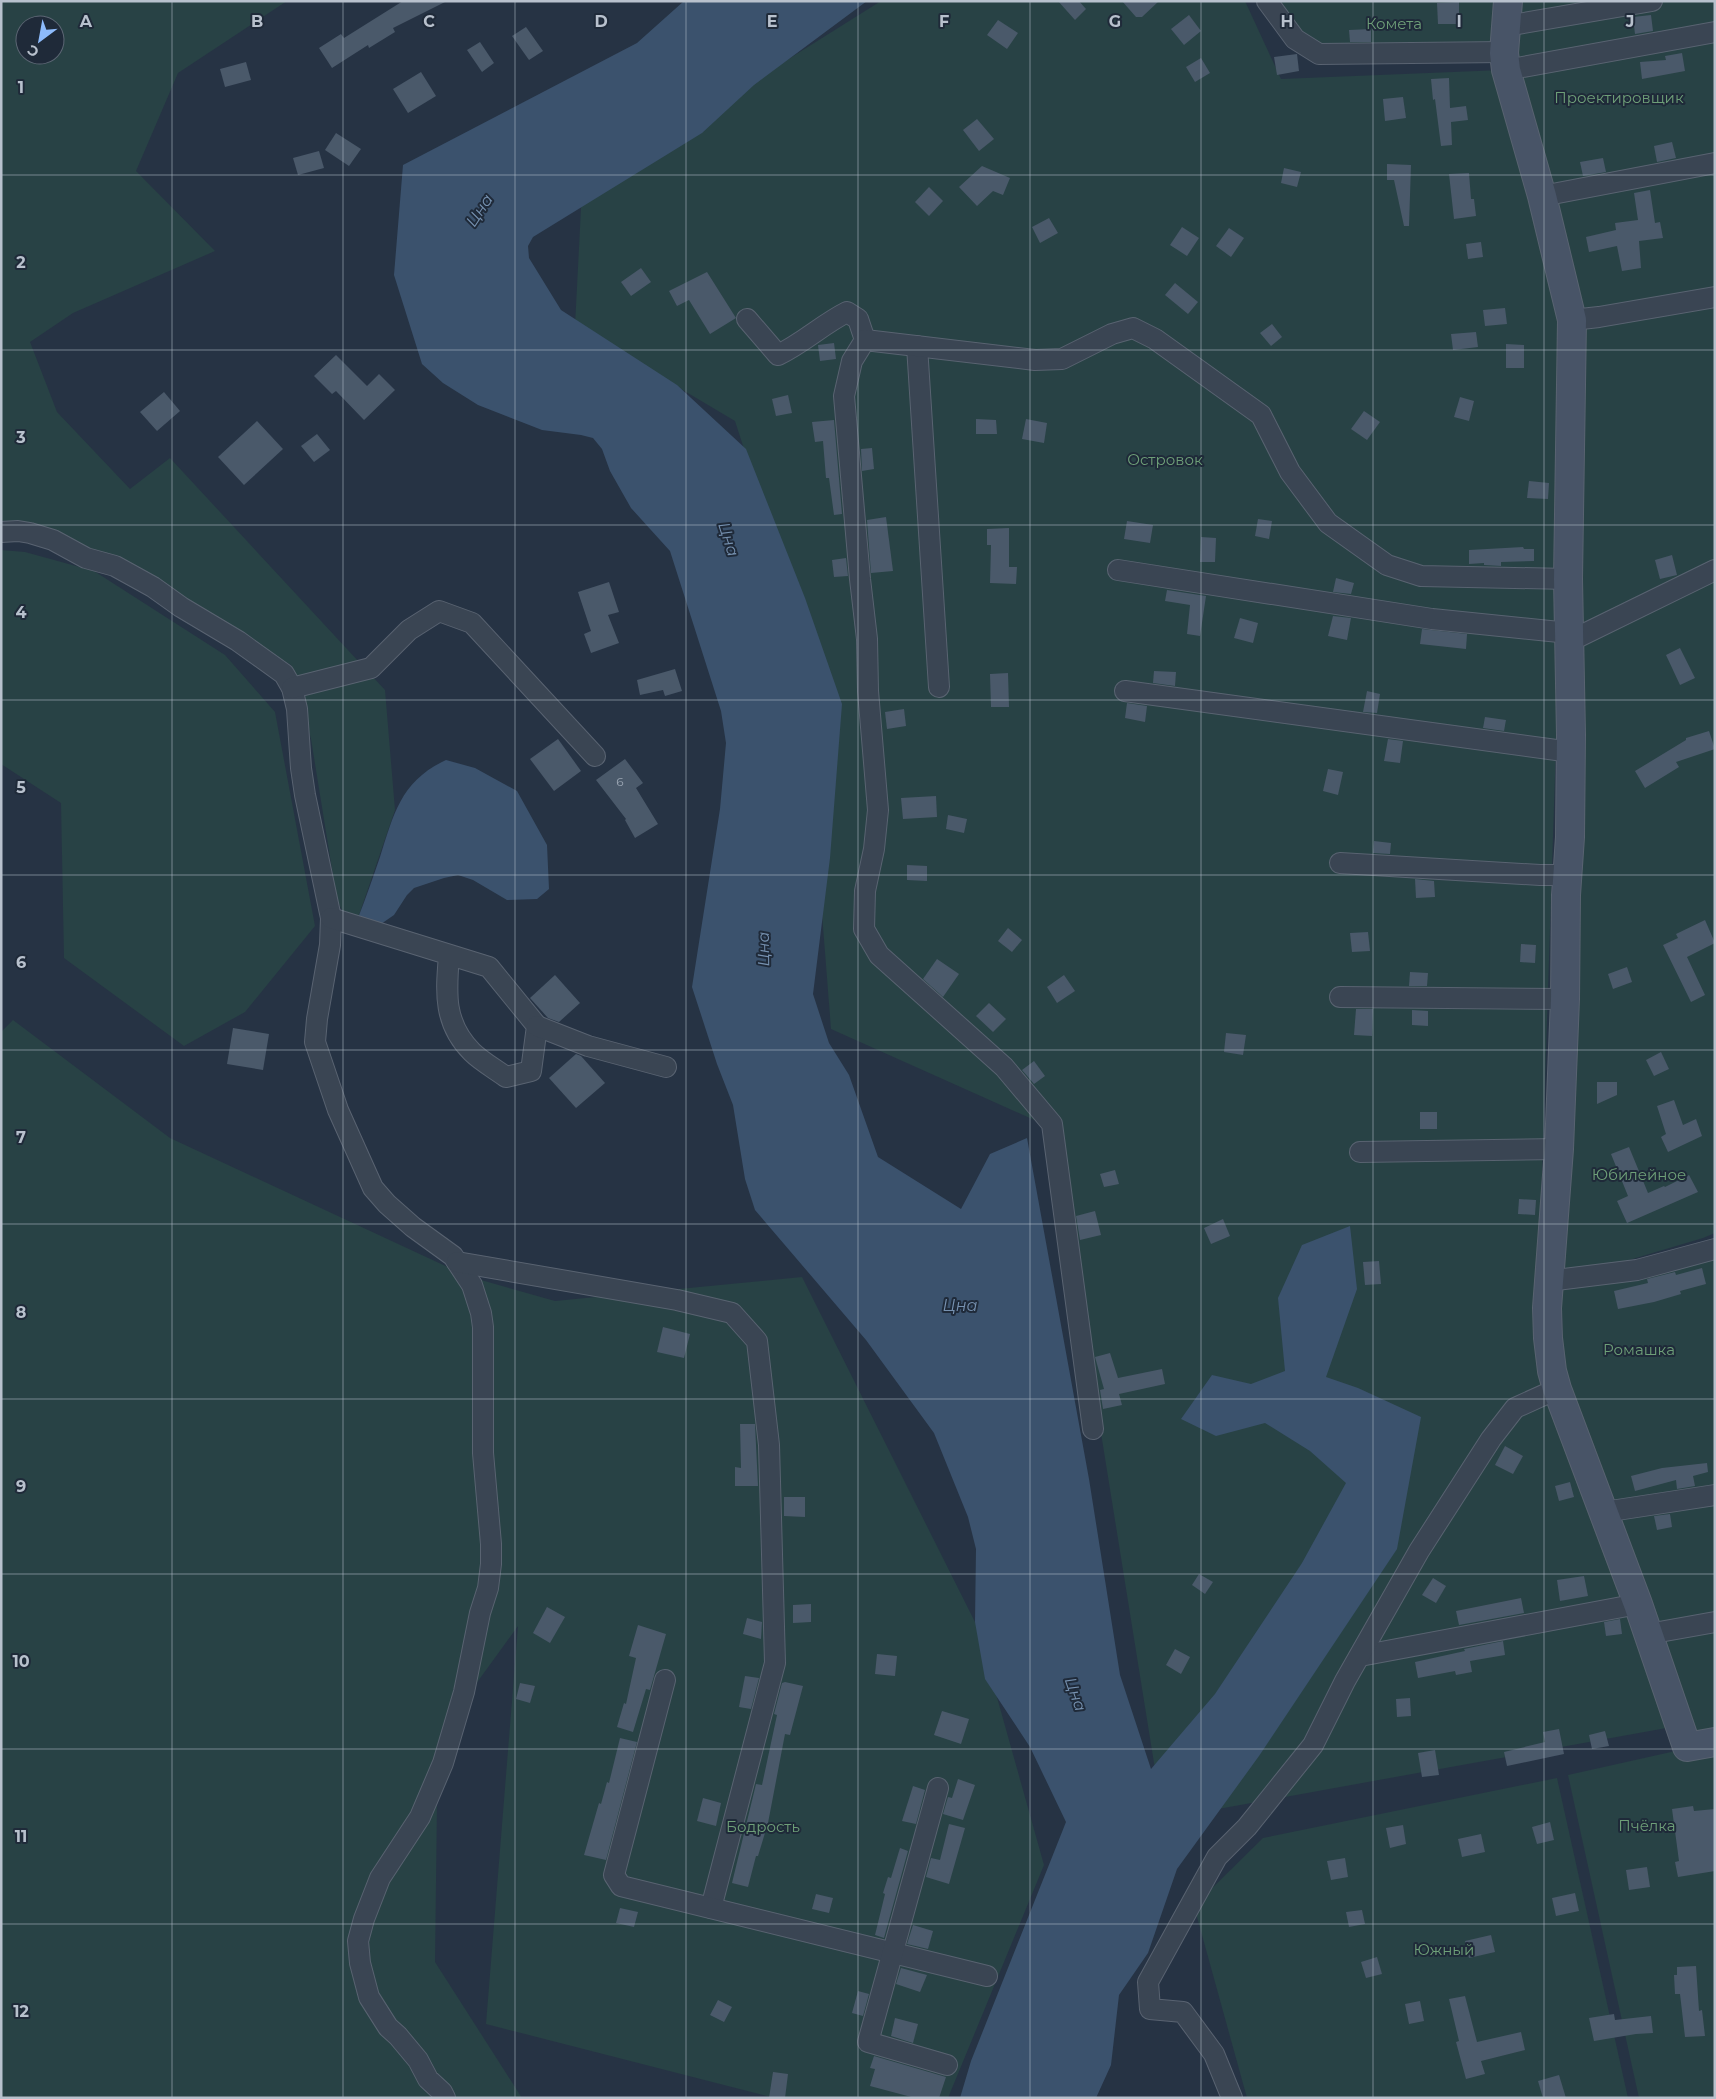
<svg xmlns="http://www.w3.org/2000/svg" width="1716" height="2099" viewBox="0 0 1716 2099" font-family="Montserrat,sans-serif">
  <rect width="100%" height="100%" fill="#263344"/>
  <!-- green -->
  <g fill="#284245" fill-rule="evenodd">
    <path d="M1 1H287L178 73 136 171 215 251 73 313 30 342 57 412 130 489 170 458 385 690 395 810 358 918 344 914 337 900 311 739 291 665 115 558 21 523 1 524ZM25 25H55V55H25Z"/>
    <polygon points="881,1 1245,1 1281,79 1502,70 1562,336 1561,591 1536,1358 1672,1727 1163,1819 1052,1128 831,1029 799,619 735,421 575,326 582,189"/>
    <polygon points="1271,1 1501,1 1498,48 1305,47"/>
    <polygon points="1521,1 1715,1 1715,1233 1703,1238 1619,1263 1558,1269 1579,313 1516,87"/>
    <polygon points="1,550 25,552 94,571 225,655 275,712 315,926 245,1012 184,1046 64,958 61,803 1,764"/>
    <polygon points="13,1020 170,1138 467,1276 555,1301 802,1277 977,1626 1044,1865 948,2098 775,2098 486,2024 518,1626 473,1688 437,1803 435,1962 522,2098 1,2098 1,1032"/>
    <polygon points="1715,1246 1715,1741 1694,1745 1564,1375 1561,1282"/>
    <polygon points="1715,1744 1715,2098 1639,2098 1568,1775 1680,1750"/>
    <polygon points="1557,1778 1628,2098 1247,2098 1194,1906 1263,1838"/>
  </g>
  <!-- water -->
  <g fill="#3b526d">
    <polygon points="684,1 867,1 754,85 702,133 533,237 528,246 529,258 561,310 677,385 746,449 805,598 842,704 830,858 813,994 829,1043 849,1075 878,1157 961,1209 990,1154 1027,1138 1089,1479 1120,1675 1151,1769 1215,1694 1302,1563 1346,1483 1310,1451 1265,1423 1216,1436 1181,1419 1212,1375 1251,1384 1285,1371 1278,1298 1302,1245 1350,1226 1357,1289 1326,1377 1358,1388 1421,1417 1397,1549 1259,1756 1177,1869 1148,1953 1119,1995 1111,2065 1096,2098 960,2098 971,2061 1066,1822 1030,1747 985,1679 975,1622 976,1549 968,1517 934,1433 866,1340 755,1210 745,1179 733,1105 717,1064 692,987 720,809 726,743 721,711 670,551 631,508 610,471 602,449 593,438 581,435 542,430 478,405 443,383 422,364 394,275 403,165 637,43"/>
    <path d="M446 760 475 768 517 791 547 845 549 889 537 899 507 900 473 880 458 875 444 878 414 888 407 895 394 915 381 924 358 918C366 898 373 877 380 857 394 813 401 781 446 760Z"/>
  </g>
  <!-- building -->
  <g fill="#4a596a">
    <polygon points="403,1 447,1 393,28 395,32 369,48 368,45 332,68 319,48 341,34 344,38"/>
    <polygon points="1058,1 1079,1 1086,9 1075,20"/>
    <polygon points="1122,1 1159,1 1142,17 1136,17"/>
    <polygon points="1459,2 1459,24 1438,24 1437,3"/>
    <polygon points="1189,15 1201,31 1184,45 1171,29"/>
    <polygon points="1651,15 1653,31 1635,34 1633,17"/>
    <polygon points="998,20 1018,33 1007,49 987,35"/>
    <polygon points="526,27 543,51 529,60 512,36"/>
    <polygon points="1371,29 1371,42 1350,42 1349,30"/>
    <polygon points="480,42 494,63 482,72 467,50"/>
    <polygon points="1682,53 1685,71 1642,79 1640,62 1666,60 1665,56"/>
    <polygon points="1297,54 1299,71 1277,75 1274,57"/>
    <polygon points="1201,58 1210,73 1195,82 1186,67"/>
    <polygon points="246,62 251,80 225,87 220,69"/>
    <polygon points="421,72 436,96 408,113 393,89"/>
    <polygon points="1449,78 1450,108 1466,106 1468,120 1451,122 1452,145 1441,146 1435,99 1433,100 1431,79"/>
    <polygon points="1403,97 1406,118 1385,121 1383,99"/>
    <polygon points="977,119 994,139 979,151 963,130"/>
    <polygon points="336,133 361,149 349,166 325,150"/>
    <polygon points="1672,142 1676,158 1657,162 1654,146"/>
    <polygon points="319,151 324,168 298,175 293,158"/>
    <polygon points="1603,158 1606,172 1583,176 1580,162"/>
    <polygon points="1387,164 1411,165 1409,226 1404,226 1394,180 1387,180"/>
    <polygon points="982,166 1010,178 1003,195 993,191 977,206 959,187"/>
    <polygon points="1284,168 1301,172 1297,187 1281,183"/>
    <polygon points="1469,173 1471,199 1474,199 1476,216 1454,219 1449,174"/>
    <polygon points="929,187 943,201 929,216 915,202"/>
    <polygon points="1650,190 1655,223 1660,222 1663,238 1639,241 1641,268 1622,271 1617,246 1589,252 1586,237 1616,230 1615,223 1638,220 1634,193"/>
    <polygon points="1049,218 1058,233 1040,243 1032,227"/>
    <polygon points="1182,227 1199,238 1187,256 1170,245"/>
    <polygon points="1229,228 1244,238 1231,257 1216,246"/>
    <polygon points="1481,242 1483,257 1468,259 1466,244"/>
    <polygon points="641,268 651,282 631,296 621,282"/>
    <polygon points="707,272 736,318 710,334 689,300 677,306 669,291"/>
    <polygon points="1175,283 1198,302 1188,314 1165,295"/>
    <polygon points="1505,308 1507,324 1485,326 1483,310"/>
    <polygon points="1272,324 1282,337 1271,346 1260,333"/>
    <polygon points="1476,332 1478,347 1453,350 1451,334"/>
    <polygon points="834,343 836,359 820,361 818,345"/>
    <polygon points="1506,344 1524,345 1524,368 1506,368"/>
    <polygon points="336,355 367,386 379,374 395,390 364,420 336,391 332,394 314,376"/>
    <polygon points="164,392 180,411 157,431 140,412"/>
    <polygon points="788,395 792,413 776,416 772,399"/>
    <polygon points="1460,397 1474,401 1469,421 1454,417"/>
    <polygon points="1364,411 1380,422 1367,440 1351,429"/>
    <polygon points="976,419 996,420 997,434 976,434"/>
    <polygon points="1026,419 1047,423 1044,443 1022,439"/>
    <polygon points="834,420 842,514 834,515 829,478 826,478 823,441 815,442 812,422"/>
    <polygon points="257,421 283,449 244,485 218,457"/>
    <polygon points="317,434 330,450 314,462 301,446"/>
    <polygon points="872,448 874,469 862,471 861,449"/>
    <polygon points="1529,481 1549,483 1548,499 1527,498"/>
    <polygon points="886,517 893,571 871,573 867,520"/>
    <polygon points="1258,519 1272,521 1269,539 1255,536"/>
    <polygon points="1127,521 1153,525 1150,543 1124,539"/>
    <polygon points="1009,528 1009,567 1017,567 1016,584 990,583 991,545 987,545 987,529"/>
    <polygon points="1201,537 1216,538 1215,562 1200,562"/>
    <polygon points="1523,547 1524,549 1534,549 1534,561 1501,562 1501,566 1484,565 1484,563 1469,564 1469,550"/>
    <polygon points="1672,555 1677,575 1660,579 1655,560"/>
    <polygon points="846,558 848,576 834,577 832,560"/>
    <polygon points="1336,578 1354,583 1351,594 1333,592"/>
    <polygon points="609,582 619,612 608,615 619,643 591,653 584,634 591,631 578,592"/>
    <polygon points="1167,590 1206,596 1200,636 1187,634 1190,605 1165,601"/>
    <polygon points="1333,616 1351,618 1347,640 1328,636"/>
    <polygon points="1240,618 1258,623 1253,643 1234,638"/>
    <polygon points="1422,629 1467,634 1466,649 1420,644"/>
    <polygon points="1680,648 1695,678 1680,685 1666,655"/>
    <polygon points="675,669 682,691 665,696 663,690 640,695 637,680"/>
    <polygon points="1154,671 1176,672 1175,686 1153,683"/>
    <polygon points="1008,673 1009,707 991,707 990,674"/>
    <polygon points="1367,691 1380,694 1377,713 1363,712"/>
    <polygon points="1127,703 1147,706 1145,722 1125,718"/>
    <polygon points="904,709 906,726 887,729 885,712"/>
    <polygon points="1485,717 1506,720 1504,731 1483,728"/>
    <polygon points="1709,731 1715,749 1676,762 1679,767 1645,788 1635,771 1686,740 1686,738"/>
    <polygon points="558,739 581,771 554,791 530,759"/>
    <polygon points="1388,739 1403,741 1400,763 1384,761"/>
    <polygon points="625,759 643,783 636,788 658,824 635,838 625,820 626,819 596,780"/>
    <polygon points="1328,769 1343,772 1338,795 1323,791"/>
    <polygon points="936,796 937,817 903,819 901,798"/>
    <polygon points="948,815 967,819 964,833 946,829"/>
    <polygon points="1374,841 1391,843 1390,854 1373,853"/>
    <polygon points="907,865 927,866 927,881 907,880"/>
    <polygon points="1415,879 1434,881 1435,897 1416,898"/>
    <polygon points="1705,920 1715,943 1687,957 1705,995 1691,1002 1663,945 1678,938 1676,934"/>
    <polygon points="1008,928 1022,940 1012,952 998,941"/>
    <polygon points="1368,932 1370,951 1352,952 1350,933"/>
    <polygon points="1521,944 1536,945 1535,963 1520,962"/>
    <polygon points="937,959 959,974 943,997 923,979"/>
    <polygon points="1627,967 1632,982 1613,989 1608,974"/>
    <polygon points="1410,972 1428,973 1427,986 1409,986"/>
    <polygon points="555,975 580,1003 559,1022 548,1018 530,998"/>
    <polygon points="1064,975 1075,991 1057,1003 1047,987"/>
    <polygon points="989,1003 1006,1019 993,1032 976,1016"/>
    <polygon points="1356,1009 1373,1009 1372,1036 1354,1035"/>
    <polygon points="1412,1010 1428,1011 1428,1026 1412,1025"/>
    <polygon points="233,1028 269,1034 263,1070 227,1064"/>
    <polygon points="1226,1033 1246,1035 1243,1055 1224,1052"/>
    <polygon points="1661,1052 1669,1069 1654,1076 1646,1060"/>
    <polygon points="576,1054 581,1056 605,1083 576,1108 549,1078"/>
    <polygon points="1034,1061 1045,1076 1034,1084 1022,1070"/>
    <polygon points="1597,1082 1617,1082 1617,1095 1597,1104"/>
    <polygon points="1674,1100 1683,1125 1696,1119 1702,1136 1668,1152 1661,1137 1666,1134 1657,1106"/>
    <rect x="1420" y="1112" width="17" height="17"/>
    <polygon points="1629,1147 1648,1193 1664,1186 1665,1187 1689,1175 1698,1192 1627,1223 1617,1201 1628,1196 1611,1154"/>
    <polygon points="1115,1170 1119,1184 1104,1187 1100,1174"/>
    <polygon points="1519,1199 1536,1200 1535,1215 1518,1214"/>
    <polygon points="1095,1211 1101,1235 1080,1240 1076,1216"/>
    <polygon points="1223,1219 1230,1236 1211,1244 1204,1228"/>
    <polygon points="1379,1261 1381,1284 1365,1285 1363,1262"/>
    <polygon points="1702,1268 1706,1284 1680,1291 1681,1294 1654,1302 1618,1309 1614,1291 1648,1283 1647,1279 1675,1272 1676,1275"/>
    <polygon points="663,1327 690,1334 684,1358 657,1352"/>
    <polygon points="1110,1353 1118,1378 1162,1369 1165,1384 1119,1394 1122,1405 1103,1409 1100,1390 1104,1389 1095,1357"/>
    <polygon points="740,1424 755,1424 758,1486 735,1486 735,1467 741,1468"/>
    <polygon points="1505,1446 1523,1456 1513,1474 1495,1465"/>
    <polygon points="1707,1463 1708,1472 1693,1476 1695,1486 1677,1489 1676,1480 1635,1491 1631,1476 1662,1468"/>
    <polygon points="1570,1482 1574,1497 1559,1501 1555,1486"/>
    <polygon points="784,1497 805,1497 805,1517 784,1516"/>
    <polygon points="1670,1514 1672,1527 1657,1530 1654,1516"/>
    <polygon points="1199,1574 1213,1582 1205,1594 1192,1585"/>
    <polygon points="1584,1576 1588,1596 1560,1601 1557,1580"/>
    <polygon points="1433,1578 1446,1586 1436,1603 1422,1595"/>
    <polygon points="1521,1598 1524,1613 1459,1625 1456,1611"/>
    <polygon points="811,1604 811,1622 793,1623 793,1605"/>
    <polygon points="547,1607 565,1617 550,1643 533,1633"/>
    <polygon points="747,1618 762,1622 761,1639 743,1634"/>
    <polygon points="1620,1619 1622,1634 1606,1636 1604,1622"/>
    <polygon points="638,1625 666,1634 650,1690 646,1689 633,1732 617,1727 624,1703 626,1704 636,1658 629,1656"/>
    <polygon points="1503,1641 1505,1655 1470,1661 1472,1672 1456,1675 1455,1671 1418,1678 1415,1662 1465,1651 1464,1649"/>
    <polygon points="1175,1649 1190,1657 1181,1674 1166,1665"/>
    <polygon points="877,1654 897,1656 895,1676 875,1674"/>
    <polygon points="745,1676 759,1678 751,1709 739,1707"/>
    <polygon points="785,1682 803,1686 790,1735 785,1734 768,1823 758,1856 756,1856 748,1887 732,1883 756,1784 762,1785 777,1715 774,1714 782,1683"/>
    <polygon points="520,1683 535,1686 530,1703 516,1699"/>
    <polygon points="1410,1698 1411,1716 1397,1717 1396,1699"/>
    <polygon points="942,1711 969,1719 961,1744 934,1735"/>
    <polygon points="1559,1729 1564,1754 1507,1766 1504,1752 1545,1742 1543,1732"/>
    <polygon points="1605,1731 1609,1746 1592,1749 1589,1735"/>
    <polygon points="620,1738 637,1742 606,1860 584,1855 599,1803 601,1804 607,1782 609,1783"/>
    <polygon points="1435,1750 1439,1775 1422,1777 1418,1753"/>
    <polygon points="958,1779 975,1785 963,1820 943,1814 948,1797 952,1798"/>
    <polygon points="913,1786 925,1790 916,1824 902,1821"/>
    <polygon points="703,1798 721,1803 716,1826 697,1821"/>
    <polygon points="1693,1806 1694,1811 1715,1809 1715,1871 1678,1877 1675,1862 1679,1861 1672,1809"/>
    <polygon points="1550,1822 1554,1840 1537,1844 1532,1827"/>
    <polygon points="949,1824 965,1828 949,1884 926,1877 931,1858 940,1860"/>
    <polygon points="1403,1825 1406,1844 1390,1848 1386,1828"/>
    <polygon points="1481,1834 1485,1852 1462,1857 1458,1839"/>
    <polygon points="900,1848 908,1851 884,1938 875,1935 885,1894 883,1893 888,1877 891,1878"/>
    <polygon points="1345,1858 1348,1877 1331,1880 1327,1861"/>
    <polygon points="1647,1867 1650,1887 1629,1890 1626,1870"/>
    <polygon points="1575,1893 1579,1911 1556,1916 1552,1898"/>
    <polygon points="816,1894 833,1898 829,1913 812,1909"/>
    <polygon points="620,1908 638,1912 634,1927 616,1923"/>
    <polygon points="1362,1910 1365,1924 1349,1927 1346,1912"/>
    <polygon points="913,1925 933,1931 928,1949 907,1944"/>
    <polygon points="1491,1935 1495,1952 1469,1958 1465,1941"/>
    <polygon points="1377,1957 1382,1974 1366,1978 1361,1962"/>
    <polygon points="1696,1966 1699,2011 1702,2010 1705,2036 1685,2037 1680,1994 1675,1994 1674,1975 1677,1975 1677,1967"/>
    <polygon points="901,1968 927,1975 920,1992 896,1984"/>
    <polygon points="858,1991 869,1994 863,2016 852,2013"/>
    <polygon points="1465,1996 1477,2042 1521,2032 1525,2050 1481,2061 1485,2074 1466,2079 1456,2042 1459,2041 1449,1999"/>
    <polygon points="718,2000 732,2007 724,2022 710,2015"/>
    <polygon points="1420,2001 1424,2021 1409,2024 1405,2004"/>
    <polygon points="1614,2014 1615,2020 1651,2016 1653,2033 1636,2034 1594,2041 1589,2018"/>
    <polygon points="895,2018 918,2024 913,2043 891,2036"/>
    <polygon points="874,2056 946,2077 939,2098 915,2098 870,2086 875,2069 870,2068"/>
    <polygon points="773,2072 788,2074 785,2098 769,2098"/>
    <polygon points="1559,2075 1566,2098 1543,2098 1538,2081"/>
  </g>
  <g fill="none" stroke-linecap="round" stroke-linejoin="round">
    <defs>
      <g id="street">
        <polyline points="1267,1 1295,39 1319,54 1504,52"/>
        <polyline points="1506,26 1652,1"/>
        <polyline points="1506,70 1715,32"/>
        <polyline points="1542,196 1715,163"/>
        <path d="M747 319 778 355C803 343 823 324 847 312L858 319 865 340"/>
        <polyline points="1572,320 1599,317 1715,297"/>
        <polyline points="917,346 939,687"/>
        <polyline points="1,532 18,531 30,533 53,540 86,558 115,566 153,587 181,607 238,641 284,674 292,688 297,709 301,768 305,795 331,918 330,945 317,1019 315,1042 338,1110 373,1188 387,1204 413,1227 453,1256 472,1285 481,1313 483,1327 483,1453 491,1544 491,1564 488,1588 480,1613 464,1692 443,1763 420,1817 380,1878 364,1919 358,1941 360,1963 369,1997 388,2027 398,2036 418,2060 428,2079 442,2092 445,2098"/>
        <polyline points="1118,570 1432,619 1569,633"/>
        <polyline points="1570,641 1715,570"/>
        <polyline points="292,688 371,668 409,630 439,611 472,623 595,756"/>
        <polyline points="1125,691 1571,752"/>
        <polyline points="1340,863 1540,875 1567,875"/>
        <path d="M331 918 489 967 537 1026 531 1071 506 1077C495 1069 481 1061 472 1052 443 1023 446 992 449 955"/>
        <polyline points="1340,997 1565,999"/>
        <polyline points="537,1026 588,1046 666,1067"/>
        <polyline points="1360,1152 1559,1149"/>
        <polyline points="457,1262 677,1300 732,1313 757,1341 769,1445 775,1663 711,1908"/>
        <polyline points="1548,1281 1637,1270 1715,1249"/>
        <polyline points="1093,1429 1052,1124 1004,1067 879,955 864,929 865,891 874,849 878,810 868,691 867,639 860,579 844,396 852,361 865,340 1035,360 1062,359 1112,334 1133,328 1155,339 1261,415 1290,472 1328,523 1387,565 1421,576 1568,579"/>
        <polyline points="1604,1512 1715,1495"/>
        <polyline points="1648,1634 1715,1622"/>
        <polyline points="1360,1656 1638,1604"/>
        <polyline points="665,1680 614,1875 621,1886 987,1976"/>
        <polyline points="938,1788 868,2042 947,2065"/>
        <polyline points="1232,2098 1214,2054 1183,2012 1150,2009 1148,1982 1217,1857 1247,1827 1313,1745 1345,1681 1419,1551 1491,1439 1515,1408 1557,1389"/>
      </g>
      <polyline id="secondary" points="1508,1 1504,53 1506,70 1542,196 1572,320 1568,579 1571,735 1570,837 1566,895 1565,999 1559,1149 1547,1308 1548,1338 1552,1371 1557,1389 1638,1604 1687,1747 1715,1742"/>
    </defs>
    <!-- street casing -->
    <use href="#street" stroke="#596371" stroke-width="22"/>
    <!-- secondary casing -->
    <use href="#secondary" stroke="#596371" stroke-width="30"/>
    <!-- street -->
    <use href="#street" stroke="#3a4553" stroke-width="20"/>
    <!-- secondary -->
    <use href="#secondary" stroke="#485467" stroke-width="28"/>
  </g>
  <!-- grid -->
  <path fill="none" stroke="#b8c1cd" stroke-width="1" stroke-opacity="0.55" d="M172 1V2098M343 1V2098M515 1V2098M686 1V2098M858 1V2098M1030 1V2098M1201 1V2098M1373 1V2098M1544 1V2098M1 175H1715M1 350H1715M1 525H1715M1 700H1715M1 875H1715M1 1050H1715M1 1224H1715M1 1399H1715M1 1574H1715M1 1749H1715M1 1924H1715"/>
  <g text-anchor="middle" stroke-width="4" stroke-linejoin="round" paint-order="stroke">
    <!-- number labels -->
    <g font-size="12" fill="#9ca7b4">
      <text x="620" y="786">6</text>
    </g>
    <!-- park labels -->
    <g font-size="15" fill="#6e9f78" stroke="#1f2a39">
      <text x="1394" y="29">Комета</text>
      <text x="1619" y="103">Проектировщик</text>
      <text x="1165" y="465">Островок</text>
      <text x="1639" y="1180">Юбилейное</text>
      <text x="1639" y="1355">Ромашка</text>
      <text x="1647" y="1831">Пчёлка</text>
      <text x="763" y="1832">Бодрость</text>
      <text x="1444" y="1955">Южный</text>
    </g>
    <!-- water labels -->
    <g font-size="16" font-style="italic" fill="#7792b1" stroke="#1f2a39">
      <text transform="translate(479 210) rotate(-56)" y="6">Цна</text>
      <text transform="translate(729 539) rotate(72)" y="6">Цна</text>
      <text transform="translate(763 949) rotate(-91)" y="6">Цна</text>
      <text x="960" y="1311">Цна</text>
      <text transform="translate(1076 1694) rotate(71)" y="6">Цна</text>
    </g>
  </g>
  <g font-size="16" text-anchor="middle" font-weight="bold" fill="#b8c1cd" stroke="#1f2a39" stroke-width="4" stroke-linejoin="round" paint-order="stroke">
    <text x="86" y="27">A</text>
    <text x="257" y="27">B</text>
    <text x="429" y="27">C</text>
    <text x="601" y="27">D</text>
    <text x="772" y="27">E</text>
    <text x="944" y="27">F</text>
    <text x="1115" y="27">G</text>
    <text x="1287" y="27">H</text>
    <text x="1459" y="27">I</text>
    <text x="1630" y="27">J</text>
    <text x="21" y="93">1</text>
    <text x="21" y="268">2</text>
    <text x="21" y="443">3</text>
    <text x="21" y="618">4</text>
    <text x="21" y="793">5</text>
    <text x="21" y="968">6</text>
    <text x="21" y="1143">7</text>
    <text x="21" y="1318">8</text>
    <text x="21" y="1492">9</text>
    <text x="21" y="1667">10</text>
    <text x="21" y="1842">11</text>
    <text x="21" y="2017">12</text>
  </g>
  <!-- border -->
  <rect width="1716" height="2099" fill="none" stroke="#b8c1cd" stroke-width="5"/>
  <!-- north arrow -->
  <g transform="translate(40 40) rotate(212)"><circle r="24" fill="#1f2a39" stroke="#5c6674"/>
  <path d="M0-4L9 19L0 12L-9 19Z" fill="#8dbbfc"/>
  <text y="-8" font-size="14" font-weight="bold" text-anchor="middle" fill="#b8c1cd">С</text>
  </g>
</svg>
